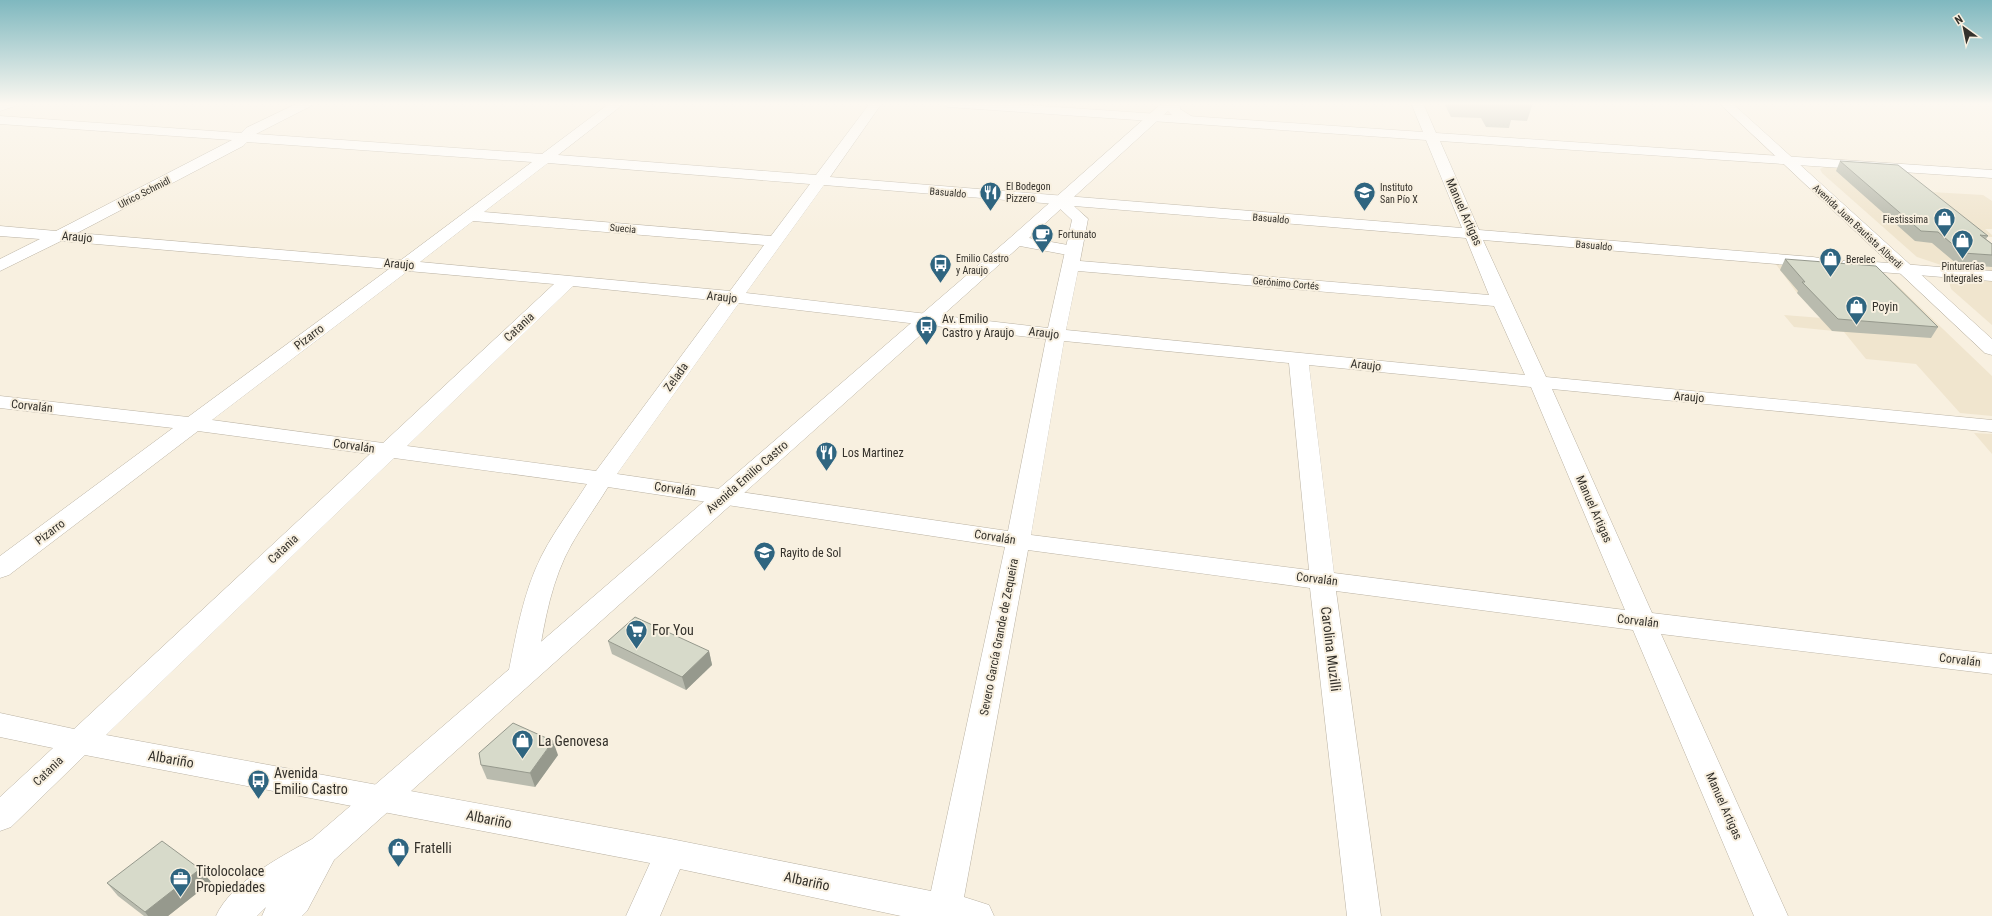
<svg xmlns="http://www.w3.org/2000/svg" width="1992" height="916" viewBox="0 0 1992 916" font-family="'Roboto Condensed',sans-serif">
  <rect width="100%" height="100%" fill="#f8f0e0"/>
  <!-- built -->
  <g fill="#f0e5ce">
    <polygon points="1824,167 1888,171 1914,191 1983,195 1992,201 1992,229 1985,229 1992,235 1992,237 1973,236 1992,260 1992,271 1944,266 1917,257 1822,173 1820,169"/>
    <polygon points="1775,263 1890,281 1895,283 1992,376 1992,416 1960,413 1916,364 1866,359 1844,332 1794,327 1784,315 1822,318 1797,293"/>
    <polygon points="1960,278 1992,280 1992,325 1951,289 1949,282"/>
    <polygon points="1974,433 1992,434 1992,454"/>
  </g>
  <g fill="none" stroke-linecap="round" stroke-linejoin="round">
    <defs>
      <g id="minor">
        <polygon points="0,103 17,103 15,106 0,111"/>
        <path d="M298 103H313L311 106 256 134 542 154 610 103H623L621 106 558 155 816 175 870 103H882L830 177 1462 228 1426 140 948 107 942 103H997L1423 132 1411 103H1423L1436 133 1992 170V178L1440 141 1479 230 1813 257 1819 258 1821 262 1819 266 1813 267 1483 240 1546 377 1992 420V432L1552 389 1652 613 1992 654V674L1661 634 1788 916H1754L1633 630 1336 591 1381 916H1347L1310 588 1028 550 964 897 989 905 994 916H901L680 869 660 916H626L650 863 85 755 11 827 0 831V797L53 748 0 737V713L74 729 370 454 198 431 9 575 0 578V556L173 428 0 408V396L188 417 389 269 61 241 0 271V259L40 239 0 236V226L56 231 232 140 0 124V116L241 133 246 128ZM247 142 532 162 401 260 77 233 243 146ZM548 163 810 184 771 236 484 212ZM824 185 1055 204 1072 220 1048 328 746 293ZM1074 206 1466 238 1489 295 1080 261 1088 219ZM473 221 764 245 730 291 420 262ZM408 271 554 284 383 443 212 420ZM1078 271 1494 306 1525 375 1066 330ZM573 286 722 301 596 471 407 446ZM739 303 1046 339 1008 531 617 474ZM1064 341 1289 363 1309 570 1031 535ZM1309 365 1531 387 1625 610 1334 573ZM394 458 587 484C572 508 554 531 541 557 523 593 516 635 508 675L512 682 522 686 532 682 536 675C542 635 548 594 565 557 577 532 594 510 608 487L1005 547 931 891 671 839 106 735Z"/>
        <polygon points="1849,260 1992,271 1992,281 1843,269 1841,265 1843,261"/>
      </g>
      <path id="secondary" d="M1162 103H1181L1180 109 1196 119 1189 123C1180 121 1174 118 1168 111L1029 238 1079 247 1081 251 1079 255 1073 256 1020 246 334 860 307 911 302 916H262L266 907 257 916H216C231 882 281 857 312 839L1011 237Z"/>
      <polygon id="primary" points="1719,103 1732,103 1992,339 1992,355 1985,353"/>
    </defs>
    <!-- minor casing -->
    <use href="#minor" stroke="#bab2a3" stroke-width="1"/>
    <!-- secondary casing -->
    <use href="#secondary" stroke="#bab2a3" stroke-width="1"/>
    <!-- primary casing -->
    <use href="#primary" stroke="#bab2a3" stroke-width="1"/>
    <!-- minor -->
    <use href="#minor" fill="#fff" fill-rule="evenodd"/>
    <!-- secondary -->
    <use href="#secondary" fill="#fff" fill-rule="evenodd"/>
    <!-- primary -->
    <use href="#primary" fill="#fff" fill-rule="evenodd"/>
  </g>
  <!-- wall -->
  <g fill="#b9bbae">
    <polygon points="1444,103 1533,103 1527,121 1511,120 1509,128 1486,127 1481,118 1451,117"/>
    <polygon points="1840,161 1988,236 1986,239 1992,244 1992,267 1957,264 1932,243 1915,241 1836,171"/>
    <polygon points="1785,259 1938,327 1931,338 1832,331 1797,293 1798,291 1780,270"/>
    <polygon points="608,641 709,651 712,665 686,690 612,654"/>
    <polygon points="558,755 535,787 487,779 481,765"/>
    <polygon points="200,869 211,882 168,916 144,916 118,896 107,883"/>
  </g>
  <!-- shaded-wall -->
  <g fill="#96998d">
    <polygon points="709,651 712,665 686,690 682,677"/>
    <polygon points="553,741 558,755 535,787 530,773"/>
    <polygon points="200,869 211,882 168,916 148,916 145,912"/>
  </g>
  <!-- building -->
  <g fill="#d7daca" stroke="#96998d">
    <polygon points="1492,103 1515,103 1516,104"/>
    <polygon points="1840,161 1898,165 1988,236 1980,235 1992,244 1992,255 1963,253 1938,232 1921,231"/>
    <polygon points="1785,259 1876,266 1938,327 1838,319 1802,282 1805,282"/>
    <polygon points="635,617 709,651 682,677 608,641"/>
    <polygon points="513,723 553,741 530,773 481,765 479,753"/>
    <polygon points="162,841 200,869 145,912 107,883"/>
  </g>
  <!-- sky -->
  <linearGradient id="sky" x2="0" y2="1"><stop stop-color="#7fb8bf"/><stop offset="0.45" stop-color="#fcf8f1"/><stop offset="1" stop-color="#fcf8f1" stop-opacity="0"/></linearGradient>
  <rect width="1992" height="231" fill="url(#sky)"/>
  <!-- icons -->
  <defs>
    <symbol id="restaurant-pin" viewBox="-11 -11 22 30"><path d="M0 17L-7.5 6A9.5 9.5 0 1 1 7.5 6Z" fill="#2f6580" stroke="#f8f0e0"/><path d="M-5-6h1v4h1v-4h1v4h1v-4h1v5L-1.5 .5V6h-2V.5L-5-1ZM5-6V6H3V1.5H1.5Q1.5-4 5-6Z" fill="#fff"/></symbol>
    <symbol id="school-pin" viewBox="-11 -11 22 30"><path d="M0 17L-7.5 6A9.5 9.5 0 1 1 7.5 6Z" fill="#2f6580" stroke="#f8f0e0"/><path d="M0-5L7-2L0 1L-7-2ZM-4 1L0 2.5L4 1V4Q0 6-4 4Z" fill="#fff"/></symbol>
    <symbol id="shop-pin" viewBox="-11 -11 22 30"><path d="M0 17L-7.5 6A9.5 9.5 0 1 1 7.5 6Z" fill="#2f6580" stroke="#f8f0e0"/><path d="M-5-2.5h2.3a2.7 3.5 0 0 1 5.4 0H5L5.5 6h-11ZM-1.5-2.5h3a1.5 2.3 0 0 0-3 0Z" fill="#fff"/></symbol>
    <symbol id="cafe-pin" viewBox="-11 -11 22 30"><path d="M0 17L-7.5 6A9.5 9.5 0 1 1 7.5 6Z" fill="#2f6580" stroke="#f8f0e0"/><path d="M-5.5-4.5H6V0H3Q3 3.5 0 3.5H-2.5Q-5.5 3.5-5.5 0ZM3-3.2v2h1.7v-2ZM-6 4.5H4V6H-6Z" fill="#fff"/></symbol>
    <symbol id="bus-pin" viewBox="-11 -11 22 30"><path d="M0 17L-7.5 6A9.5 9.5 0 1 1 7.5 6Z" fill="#2f6580" stroke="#f8f0e0"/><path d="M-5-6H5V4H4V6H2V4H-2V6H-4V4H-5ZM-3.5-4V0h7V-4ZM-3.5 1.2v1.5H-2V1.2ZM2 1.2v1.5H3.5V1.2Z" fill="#fff"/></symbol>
    <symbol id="supermarket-pin" viewBox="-11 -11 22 30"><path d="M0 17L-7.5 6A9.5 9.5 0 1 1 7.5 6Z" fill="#2f6580" stroke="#f8f0e0"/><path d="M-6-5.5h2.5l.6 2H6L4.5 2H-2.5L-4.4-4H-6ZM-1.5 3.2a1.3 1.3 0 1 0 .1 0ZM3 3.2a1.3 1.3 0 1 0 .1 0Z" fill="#fff"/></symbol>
    <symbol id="office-pin" viewBox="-11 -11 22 30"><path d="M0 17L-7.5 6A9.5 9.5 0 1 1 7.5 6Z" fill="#2f6580" stroke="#f8f0e0"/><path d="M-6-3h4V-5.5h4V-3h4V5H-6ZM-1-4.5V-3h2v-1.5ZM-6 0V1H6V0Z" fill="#fff"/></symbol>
  </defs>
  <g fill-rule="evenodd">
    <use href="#restaurant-pin" x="978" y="180" width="25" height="34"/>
    <use href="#school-pin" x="1352" y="180" width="25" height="34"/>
    <use href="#shop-pin" x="1932" y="206" width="25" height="34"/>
    <use href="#cafe-pin" x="1030" y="222" width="25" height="34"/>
    <use href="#shop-pin" x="1950" y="228" width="25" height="34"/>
    <use href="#shop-pin" x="1818" y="246" width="25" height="34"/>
    <use href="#bus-pin" x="928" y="252" width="25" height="34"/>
    <use href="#shop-pin" x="1844" y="294" width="25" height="34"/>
    <use href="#bus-pin" x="914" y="314" width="25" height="34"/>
    <use href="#restaurant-pin" x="814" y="440" width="25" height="34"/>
    <use href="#school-pin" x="752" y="540" width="25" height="34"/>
    <use href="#supermarket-pin" x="624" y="618" width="25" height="34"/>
    <use href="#shop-pin" x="510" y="728" width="25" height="34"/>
    <use href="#bus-pin" x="246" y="768" width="25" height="34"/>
    <use href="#shop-pin" x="386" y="836" width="25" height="34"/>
    <use href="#office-pin" x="168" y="866" width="25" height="34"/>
  </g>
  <g text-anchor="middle" stroke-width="4" stroke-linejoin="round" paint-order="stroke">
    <!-- far-poi labels -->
    <g font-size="10" fill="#34312b" stroke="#f8f0e0" text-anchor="start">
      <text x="1006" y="190">El Bodegon<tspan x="1006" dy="12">Pizzero</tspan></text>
      <text x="1380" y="191">Instituto<tspan x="1380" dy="12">San Pío X</tspan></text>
      <text x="1928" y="223" text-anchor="end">Fiestissima</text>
      <text x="1058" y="238">Fortunato</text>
      <text x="956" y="262">Emilio Castro<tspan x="956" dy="12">y Araujo</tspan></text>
      <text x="1846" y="263">Berelec</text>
      <text x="1963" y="270" text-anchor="middle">Pinturerías<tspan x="1963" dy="12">Integrales</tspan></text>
    </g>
    <!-- far-street labels -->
    <g font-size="10" fill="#34312b" stroke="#f8f0e0">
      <text transform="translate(144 192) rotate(-27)" y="4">Ulrico Schmidl</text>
      <text transform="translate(948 192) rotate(5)" y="4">Basualdo</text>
      <text transform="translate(1271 218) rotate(5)" y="4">Basualdo</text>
      <text transform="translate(1858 226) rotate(43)" y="4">Avenida Juan Bautista Alberdi</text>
      <text transform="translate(623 228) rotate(5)" y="4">Suecia</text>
      <text transform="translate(1594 245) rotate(5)" y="4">Basualdo</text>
      <text transform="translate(1286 283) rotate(5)" y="4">Gerónimo Cortés</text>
    </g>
    <!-- street labels -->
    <g font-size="12" fill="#34312b" stroke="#f8f0e0">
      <text transform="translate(1464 212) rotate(66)" y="4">Manuel Artigas</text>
      <text transform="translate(77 237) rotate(5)" y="4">Araujo</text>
      <text transform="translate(399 264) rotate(5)" y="4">Araujo</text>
      <text transform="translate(722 297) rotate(6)" y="4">Araujo</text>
      <text transform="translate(519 327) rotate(-43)" y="4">Catania</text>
      <text transform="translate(1044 333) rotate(7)" y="4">Araujo</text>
      <text transform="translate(309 337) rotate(-37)" y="4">Pizarro</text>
      <text transform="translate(1366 365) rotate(6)" y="4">Araujo</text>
      <text transform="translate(676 377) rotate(-54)" y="4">Zelada</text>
      <text transform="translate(1689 397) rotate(5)" y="4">Araujo</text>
      <text transform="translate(32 406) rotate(6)" y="4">Corvalán</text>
      <text transform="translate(354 446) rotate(8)" y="4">Corvalán</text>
      <text transform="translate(747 477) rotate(-41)" y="4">Avenida Emilio Castro</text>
      <text transform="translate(675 489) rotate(8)" y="4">Corvalán</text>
      <text transform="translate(1594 509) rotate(66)" y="4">Manuel Artigas</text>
      <text transform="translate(50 532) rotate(-37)" y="4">Pizarro</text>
      <text transform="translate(995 537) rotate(9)" y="4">Corvalán</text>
      <text transform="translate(283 549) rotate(-43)" y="4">Catania</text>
      <text transform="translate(1317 579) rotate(7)" y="4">Corvalán</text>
      <text transform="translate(1638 621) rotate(7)" y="4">Corvalán</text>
      <text transform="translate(999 637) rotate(-79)" y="4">Severo García Grande de Zequeira</text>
      <text transform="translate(1960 660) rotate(7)" y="4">Corvalán</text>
      <text transform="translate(48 771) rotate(-44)" y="4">Catania</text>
      <text transform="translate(1724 806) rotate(66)" y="4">Manuel Artigas</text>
    </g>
    <!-- poi labels -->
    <g font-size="12" fill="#34312b" stroke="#f8f0e0" text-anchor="start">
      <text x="1872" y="311">Poyin</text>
      <text x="942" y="323">Av. Emilio<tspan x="942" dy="14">Castro y Araujo</tspan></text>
      <text x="842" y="457">Los Martinez</text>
      <text x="780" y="557">Rayito de Sol</text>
    </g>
    <!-- near-poi labels -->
    <g font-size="14" fill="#34312b" stroke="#f8f0e0" text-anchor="start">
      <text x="652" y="635">For You</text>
      <text x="538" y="746">La Genovesa</text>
      <text x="274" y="778">Avenida<tspan x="274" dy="16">Emilio Castro</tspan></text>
      <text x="414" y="853">Fratelli</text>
      <text x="196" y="876">Titolocolace<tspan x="196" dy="16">Propiedades</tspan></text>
    </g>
    <!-- near-street labels -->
    <g font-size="14" fill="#34312b" stroke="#f8f0e0">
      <text transform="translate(1331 649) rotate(83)" y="5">Carolina Muzilli</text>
      <text transform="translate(171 759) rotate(10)" y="5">Albariño</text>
      <text transform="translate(489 819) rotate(11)" y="5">Albariño</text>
      <text transform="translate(807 881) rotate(12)" y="5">Albariño</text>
    </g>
  </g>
  <!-- north arrow -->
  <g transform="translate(1964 28) rotate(327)" stroke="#f8f0e0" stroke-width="3" paint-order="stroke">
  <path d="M0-3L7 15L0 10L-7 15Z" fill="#34312b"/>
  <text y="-6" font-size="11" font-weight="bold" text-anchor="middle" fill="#34312b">N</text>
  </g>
</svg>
